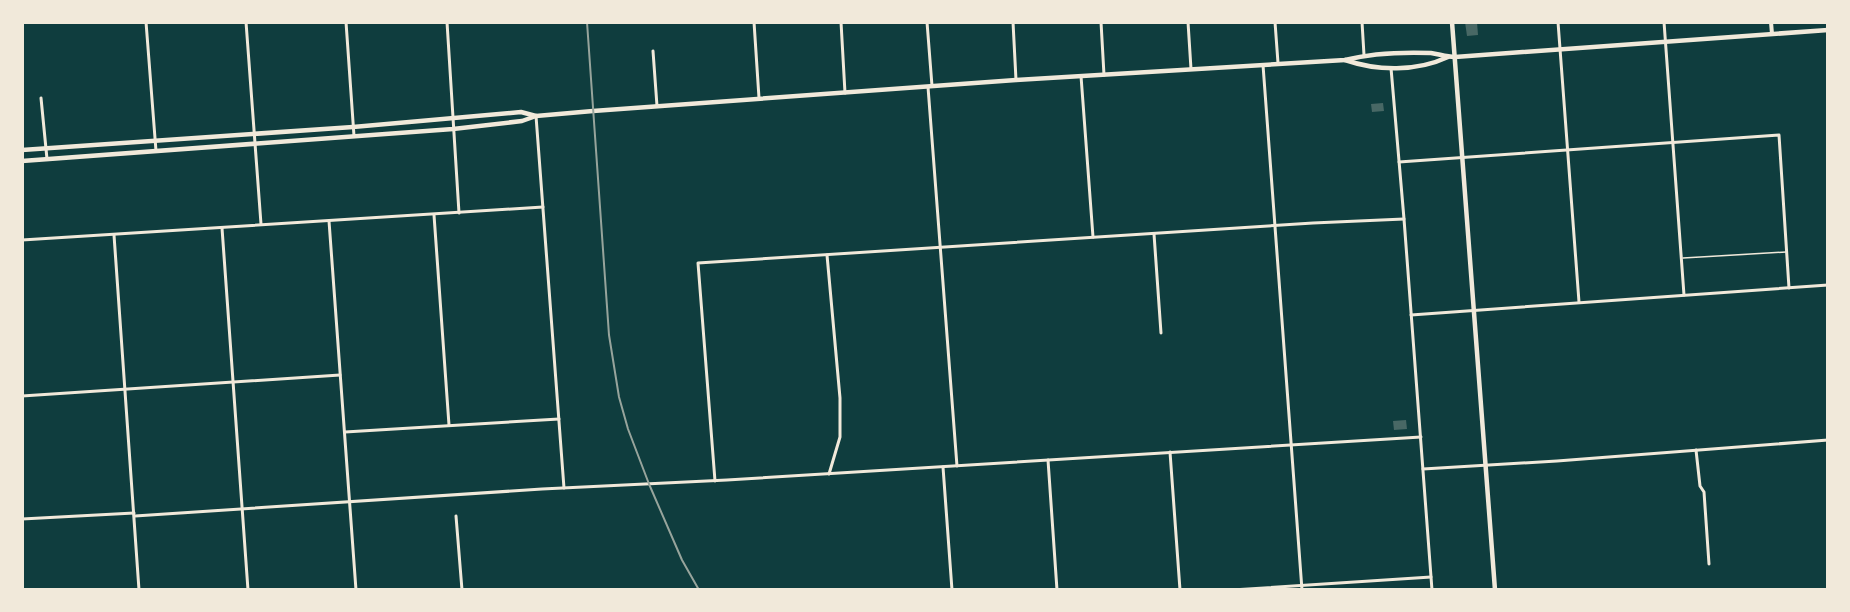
<svg xmlns="http://www.w3.org/2000/svg" width="1850" height="612" viewBox="0 0 1850 612" font-family="'DejaVu Sans',sans-serif">
  <rect width="100%" height="100%" fill="#0f3d3e"/>
  <!-- building -->
  <g fill="#486865">
    <polygon points="1465,22 1477,22 1478,35 1467,36"/>
    <polygon points="1383,103 1384,111 1372,112 1371,104"/>
    <polygon points="1406,420 1407,429 1394,430 1393,421"/>
  </g>
  <g fill="none" stroke-linecap="round" stroke-linejoin="round">
    <!-- service -->
    <polyline stroke="#f1e9da" stroke-width="1.5" points="1683,258 1786,252"/>
    <!-- minor -->
    <g stroke="#f1e9da" stroke-width="3">
      <polyline points="146,22 156,151"/>
      <polyline points="246,22 261,224"/>
      <polyline points="346,22 354,136"/>
      <polyline points="447,22 459,213"/>
      <polyline points="754,22 759,98"/>
      <polyline points="841,22 845,93"/>
      <polyline points="927,22 932,86"/>
      <polyline points="1013,22 1016,80"/>
      <polyline points="1101,22 1104,75"/>
      <polyline points="1188,22 1191,69"/>
      <polyline points="1275,22 1278,63"/>
      <polyline points="1362,22 1364,55"/>
      <polyline points="1558,22 1579,302"/>
      <polyline points="1664,22 1684,295"/>
      <polyline points="653,51 657,106"/>
      <polyline points="1263,65 1302,590"/>
      <polyline points="1391,68 1404,219 1432,590"/>
      <polyline points="1081,76 1093,237"/>
      <polyline points="928,87 957,466"/>
      <polyline points="41,98 47,159"/>
      <polyline points="536,116 564,488"/>
      <polyline points="1399,162 1779,135 1789,288"/>
      <polyline points="434,215 449,425"/>
      <polyline points="329,221 356,590"/>
      <polyline points="222,228 248,590"/>
      <polyline points="1154,234 1161,333"/>
      <polyline points="114,235 139,590"/>
      <polyline points="22,240 543,207"/>
      <polyline points="827,255 840,398 840,437 829,474"/>
      <polyline points="1411,315 1828,285"/>
      <polyline points="22,396 340,375"/>
      <polyline points="345,432 559,419"/>
      <polyline points="1696,450 1700,486 1704,492 1709,564"/>
      <polyline points="1170,452 1180,590"/>
      <polyline points="1048,460 1057,590"/>
      <polyline points="943,467 952,590"/>
      <polyline points="1423,469 1557,461 1828,440"/>
      <polyline points="715,481 698,263 1313,223 1404,219"/>
      <polyline points="135,516 542,489 727,480 1421,437"/>
      <polyline points="456,516 462,590"/>
      <polyline points="22,519 134,513"/>
      <polyline points="1232,590 1431,577"/>
    </g>
    <!-- tertiary -->
    <polyline stroke="#f1e9da" stroke-width="4" points="1771,22 1772,34"/>
    <!-- secondary -->
    <polyline stroke="#f1e9da" stroke-width="4.5" points="1452,22 1495,590"/>
    <!-- primary -->
    <g stroke="#f1e9da" stroke-width="4.5">
      <path d="M1345 60C1377 71 1416 72 1448 57"/>
      <polyline points="22,150 353,127 521,112 536,116"/>
      <path d="M22 161 453 129 522 121 536 116 593 111 1016 80 1345 60C1372 53 1403 52 1431 53 1439 54 1446 57 1455 57L1828 30"/>
    </g>
    <!-- rail -->
    <polyline stroke="#97a49c" stroke-width="2" points="587,22 609,335 619,397 628,429 649,484 682,560 699,590"/>
  </g>
  <!-- border -->
  <rect width="1850" height="612" fill="none" stroke="#f1e9da" stroke-width="48"/>
</svg>
